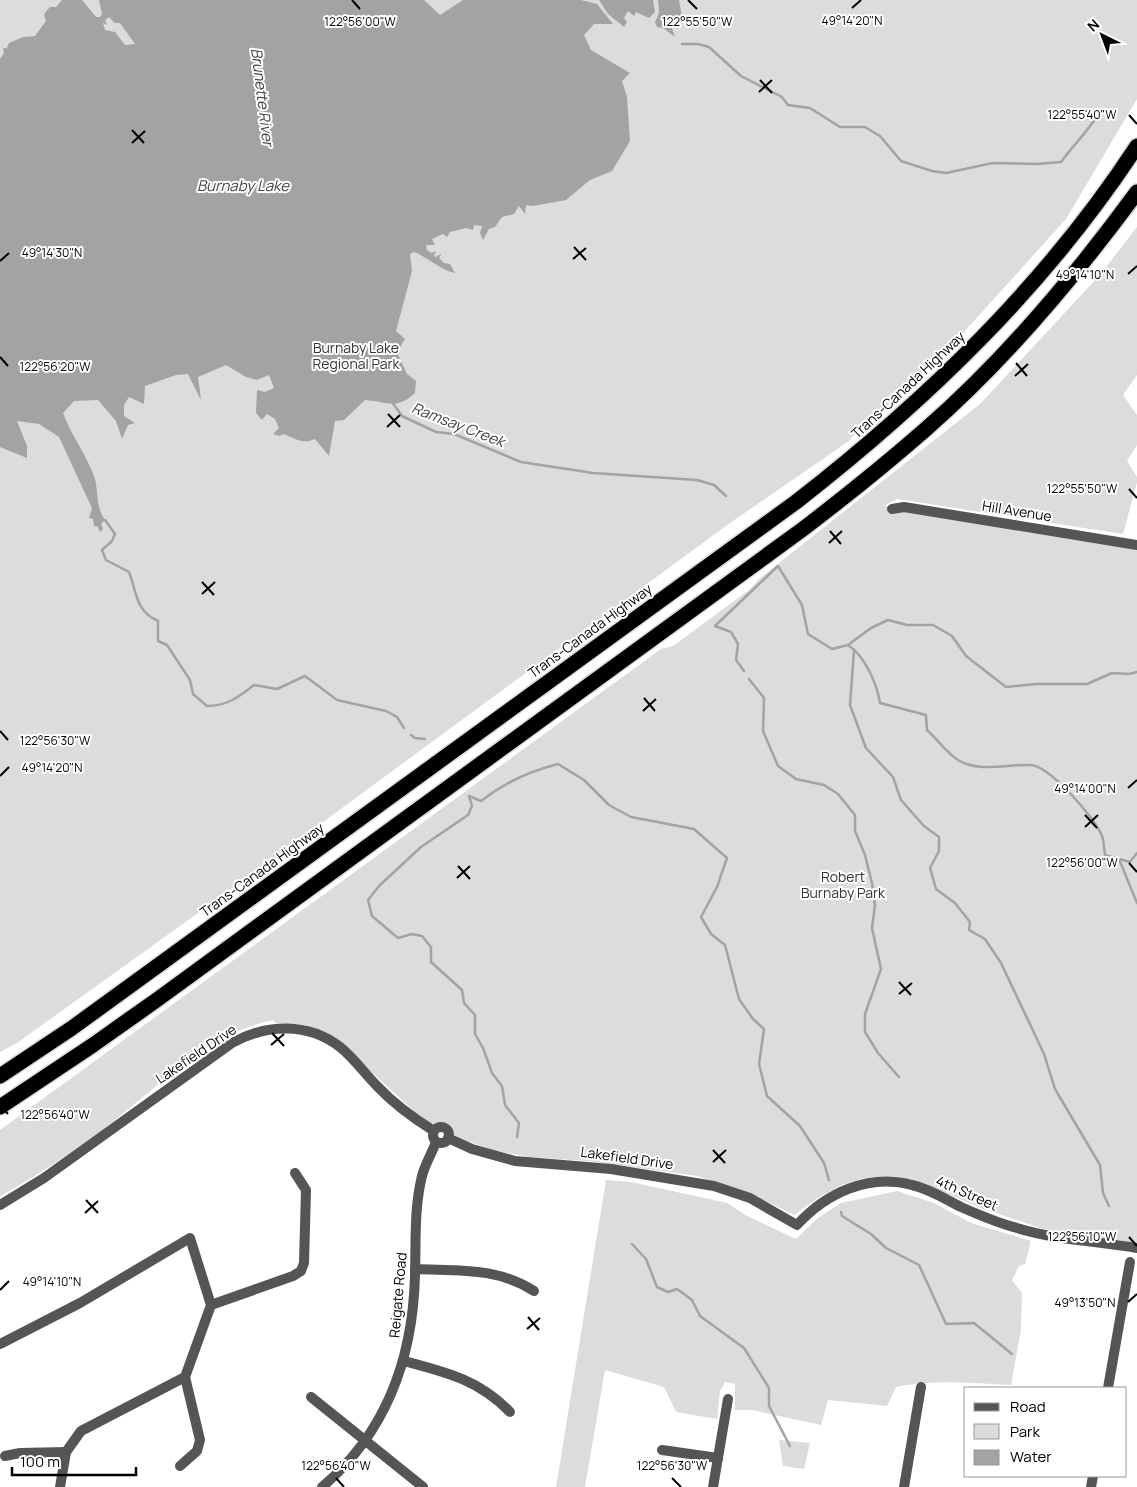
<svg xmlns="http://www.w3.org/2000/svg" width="1137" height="1487" viewBox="0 0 1137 1487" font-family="Manrope,sans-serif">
  <rect width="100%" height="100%" fill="#fff"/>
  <!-- green -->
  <g fill="#dcdcdc">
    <polygon points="0,0 1137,0 1137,99 1066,219 946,352 846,443 730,523 244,880 17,1043 0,1052"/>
    <path d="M1137 227V375L1123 395 1137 415V445L1127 461 1137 477V482L1123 534 897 499 884 506 1137 548V1243L1043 1229 981 1208 924 1184 893 1176 865 1178 844 1184 821 1196 794 1215 748 1192 697 1176 588 1161 530 1157 496 1151 464 1140 451 1133 446 1126 430 1123 416 1113 332 1036 305 1025 275 1023 273 1020C207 1034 157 1088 105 1128 71 1153 37 1176 0 1196V1130L661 649 673 646 749 590 760 578 980 404 1099 276Z"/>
    <path d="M606 1180 631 1182 727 1203 747 1216 796 1239 818 1218 841 1203 897 1191 934 1203 971 1223 1031 1241 1025 1264 1019 1266 1012 1280 1022 1293 1021 1329 1011 1385C972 1383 934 1379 896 1387L887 1406 828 1400 821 1425 752 1410H735V1384L725 1382 720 1391 717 1419 676 1412 664 1387 605 1370 585 1487H556Z"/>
    <polygon points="779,1440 810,1443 804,1469 783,1466"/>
  </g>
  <!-- water -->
  <g fill="#a3a3a3" fill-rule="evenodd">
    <path d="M62 0H82L96 17H100L102 14 99 0H424L440 15 463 0H581L597 4 613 24H594L584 35 591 50 630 73 622 81 627 97 630 141 612 171 590 180 566 200 533 206 526 205 525 214 519 206 514 214 502 217 495 227 489 229 483 240 480 233 482 226 474 225 473 230 466 228 450 232 447 237 443 234 432 239 435 245H426L427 250 431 253 436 251 434 256 436 257 442 253 439 258 444 263 450 264 455 273C440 270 429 258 414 252L410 254 412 271 396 331 405 339 397 352 407 374 416 381 415 393C396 410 389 402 365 400L344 420 335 421 329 456 315 439C302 445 295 438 283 434L280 436 273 434 279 428 275 419 267 414 262 420 256 413 257 390 265 392 274 388 269 375 257 380 246 377 226 365 198 377 201 400 188 374 176 375 145 386 144 404 129 397 124 405V416L135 423 128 425 122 439 116 421 98 400 74 401 63 413C71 435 86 454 94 476 99 491 95 506 105 520L101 524 103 529 100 532 97 526H94L93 519 89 518 92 508 59 437 39 424 17 421 27 446V458L0 447V59L4 53 3 48H7L9 43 23 37 35 36 46 21 44 14 50 7H56ZM109 17 115 23H120L135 44 125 45 115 32 105 30 103 23 107 25 105 20Z"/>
    <polygon points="599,0 653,0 655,12 649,18 636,12 634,16 628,11 624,18 627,22 624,27 608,14"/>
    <polygon points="658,0 679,0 682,17 678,23 671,26 675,37 663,28 657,27 655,22 659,13"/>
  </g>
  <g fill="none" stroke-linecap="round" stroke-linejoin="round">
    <!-- stream -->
    <g stroke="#a3a3a3" stroke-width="2.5">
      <path d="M682 44H698L709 47 741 76 782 97 788 105 810 108 840 127H865L880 136 901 161 932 171 946 173 993 163 1037 164 1061 162C1074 144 1087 133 1099 113L1114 112"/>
      <polyline points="392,402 402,416 436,432 454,434 521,462 593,473 697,480 714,485 726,496"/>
      <path d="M105 520 115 534 112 541 102 550 106 560 129 572C137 592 135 611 158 621V641L167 645 190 680 193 694 207 706C227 706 239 697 254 685L277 689 305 676 337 700 386 711 397 717 404 728"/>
      <polyline points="848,645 871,628 888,620 907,625 933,625 952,636 966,656 1006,687 1037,684 1087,684 1112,673 1129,674 1137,672"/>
      <polyline points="854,651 850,705 866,748 893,777 901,800 924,826 939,837 939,851 930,868 936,889 955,903 970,922 969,930 985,939 1001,963 1044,1054 1055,1089 1100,1165 1103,1193 1109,1206"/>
      <path d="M744 671 736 660 738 644 731 632 715 626 778 566 802 605 808 634 832 649 848 645C865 656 877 684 880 703L926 715 927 730C937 739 947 753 958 760 979 773 1007 764 1030 765 1049 765 1095 818 1102 836 1104 842 1104 849 1105 855L1130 862 1137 853"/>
      <polyline points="749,679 764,698 763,731 778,766 796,779 824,785 838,794 855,815 855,831 865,855 872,883 875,905 872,928 881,969 865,1014 865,1032 878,1053 899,1077"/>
      <polyline points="411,735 415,738 425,739"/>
      <path d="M469 796 481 801C504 783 530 771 558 764L584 780 609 805 631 817 694 829 727 858 717 887 701 917 711 934 725 945 739 999 753 1019 764 1029 759 1064 767 1096 800 1126 824 1163 829 1180"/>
      <polyline points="469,796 472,806 468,815 421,847 380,885 368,900 372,916 398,938 412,934 422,936 431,947 431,962 462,990 464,1003 475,1015 475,1034 483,1048 492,1073 502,1086 505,1105 519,1123 517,1137"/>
      <polyline points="1119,859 1137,903"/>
      <polyline points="841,1212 842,1216 871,1234 886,1248 919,1265 946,1324 974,1323 1012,1354"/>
      <polyline points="632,1244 646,1259 657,1287 668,1292 677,1289 692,1300 700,1316 744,1348 769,1388 769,1406 790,1446"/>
    </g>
    <defs>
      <g id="motorway">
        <path d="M0 1076 72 1028 796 502C927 400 1046 285 1137 146"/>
        <path d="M0 1107 93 1045 158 999 803 529C845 497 886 464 926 429 1006 359 1074 278 1137 192"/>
      </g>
    </defs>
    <!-- motorway casing -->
    <use href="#motorway" stroke="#dbdbdb" stroke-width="18"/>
    <!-- minor -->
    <g stroke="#555" stroke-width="10">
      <polyline points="892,509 904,507 1137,545"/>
      <path d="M0 1205 44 1178 232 1043C266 1024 308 1022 340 1047 354 1058 364 1073 377 1086 394 1104 413 1118 434 1131"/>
      <path d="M415 1269C459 1271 496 1267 534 1291"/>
      <polyline points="211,1305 293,1276 301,1271 304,1263 306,1190 295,1173"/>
      <polyline points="0,1344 80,1303 190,1238 211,1305 185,1377 81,1431 66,1452 60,1487"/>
      <path d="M404 1361C446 1372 479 1380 510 1412"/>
      <polyline points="1108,1388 1130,1262"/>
      <polyline points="311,1397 423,1487"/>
      <polyline points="662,1450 718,1458"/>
      <polyline points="5,1456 20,1453 66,1452"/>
      <polyline points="180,1466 197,1451 200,1440 185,1377"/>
      <polyline points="713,1487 728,1399"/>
      <polyline points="904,1487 921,1387"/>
      <polyline points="1091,1487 1093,1476"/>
    </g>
    <!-- tertiary -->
    <g stroke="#555" stroke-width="10">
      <circle cx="441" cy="1135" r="8"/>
      <path d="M448 1138 472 1149 515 1161 611 1169 714 1186 750 1198 797 1225C826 1193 869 1173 912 1185 930 1189 945 1199 961 1207 979 1215 998 1223 1017 1228 1056 1240 1097 1241 1137 1248"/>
      <path d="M322 1487C387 1432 413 1357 415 1275 416 1242 414 1208 422 1176 425 1164 432 1153 436 1142"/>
    </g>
    <!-- motorway -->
    <use href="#motorway" stroke="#000" stroke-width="15"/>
  </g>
  <!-- ticks -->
  <path fill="none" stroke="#000" stroke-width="2" d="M352 0 360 9M688 0 697 9M852 8 861 0M760 80 772 93M759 92 772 80M1129 115 1137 124M132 130 144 143M132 143 145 131M574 247 586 260M573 259 586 248M0 261 9 253M1128 274 1137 266M0 357 8 366M1016 363 1027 376M1015 376 1028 364M388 414 400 427M387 427 400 415M1129 489 1137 498M830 531 841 544M829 543 842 531M202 582 214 595M202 594 215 582M644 698 655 711M643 711 656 699M0 731 8 740M0 776 9 767M1128 788 1137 780M1085 815 1097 828M1085 827 1098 815M1129 863 1137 872M458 866 470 879M457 878 470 866M899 982 911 995M899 994 912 983M272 1033 284 1046M271 1045 284 1034M0 1105 8 1114M713 1150 725 1163M713 1162 726 1150M86 1200 98 1213M85 1213 98 1201M1129 1237 1137 1246M0 1290 9 1281M1128 1302 1137 1294M528 1317 539 1330M527 1329 540 1318M336 1478 344 1487M672 1478 681 1487"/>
  <g text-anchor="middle" stroke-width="4" stroke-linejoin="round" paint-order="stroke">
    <!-- park labels -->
    <g font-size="14" fill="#333" stroke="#fff">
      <text x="356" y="353">Burnaby Lake<tspan x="356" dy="16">Regional Park</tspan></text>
      <text x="843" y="882">Robert<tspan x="843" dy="16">Burnaby Park</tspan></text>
    </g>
    <!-- street labels -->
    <g font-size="14" fill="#000" stroke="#fff">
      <text transform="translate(908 385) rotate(-43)" y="5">Trans-Canada Highway</text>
      <text transform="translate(1017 511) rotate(9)" y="5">Hill Avenue</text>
      <text transform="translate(590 631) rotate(-36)" y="5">Trans-Canada Highway</text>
      <text transform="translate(262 870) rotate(-36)" y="5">Trans-Canada Highway</text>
      <text transform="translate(196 1054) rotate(-34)" y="5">Lakefield Drive</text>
      <text transform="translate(627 1158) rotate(8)" y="5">Lakefield Drive</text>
      <text transform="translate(967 1193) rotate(24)" y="5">4th Street</text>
      <text transform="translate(398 1295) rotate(-85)" y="5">Reigate Road</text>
    </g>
    <!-- water labels -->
    <g font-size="15" font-style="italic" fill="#444" stroke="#fff">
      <text transform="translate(262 97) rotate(83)" y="5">Brunette River</text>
      <text x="243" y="191">Burnaby Lake</text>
      <text transform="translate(458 425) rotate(21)" y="5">Ramsay Creek</text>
    </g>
  </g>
  <g font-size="12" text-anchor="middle" fill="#000" stroke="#fff" stroke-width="4" stroke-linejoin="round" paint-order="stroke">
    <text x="852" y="25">49°14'20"N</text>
    <text x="697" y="26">122°55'50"W</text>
    <text x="360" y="26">122°56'00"W</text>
    <text x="1082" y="119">122°55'40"W</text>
    <text x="52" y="257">49°14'30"N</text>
    <text x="1085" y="279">49°14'10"N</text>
    <text x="55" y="371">122°56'20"W</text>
    <text x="1082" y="493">122°55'50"W</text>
    <text x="55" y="745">122°56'30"W</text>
    <text x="52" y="772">49°14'20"N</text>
    <text x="1085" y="793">49°14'00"N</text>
    <text x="1082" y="867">122°56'00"W</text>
    <text x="55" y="1119">122°56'40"W</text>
    <text x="1082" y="1241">122°56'10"W</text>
    <text x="52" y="1286">49°14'10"N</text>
    <text x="1085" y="1307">49°13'50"N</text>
    <text x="336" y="1470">122°56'40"W</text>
    <text x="672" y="1470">122°56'30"W</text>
  </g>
  <!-- legend -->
  <rect x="964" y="1387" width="162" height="90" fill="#ffffff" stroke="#999999"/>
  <rect x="974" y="1403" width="25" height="8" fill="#555555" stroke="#999999"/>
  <text x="1010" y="1412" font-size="15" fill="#000000">Road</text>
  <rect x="974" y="1424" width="25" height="15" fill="#dcdcdc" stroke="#999999"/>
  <text x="1010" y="1437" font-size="15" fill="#000000">Park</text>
  <rect x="974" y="1450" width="25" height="15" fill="#a3a3a3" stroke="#999999"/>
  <text x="1010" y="1462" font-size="15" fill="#000000">Water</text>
  <!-- north arrow -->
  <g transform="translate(1102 35) rotate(318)" stroke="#ffffff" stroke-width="4" paint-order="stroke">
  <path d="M0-4L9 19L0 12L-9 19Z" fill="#000000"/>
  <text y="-8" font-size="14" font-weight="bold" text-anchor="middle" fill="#000000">N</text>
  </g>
  <!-- scale -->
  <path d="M12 1467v8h124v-8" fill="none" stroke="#000000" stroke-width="2.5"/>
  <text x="20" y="1467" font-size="15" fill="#000000" stroke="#ffffff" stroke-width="4" paint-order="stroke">100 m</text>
</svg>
